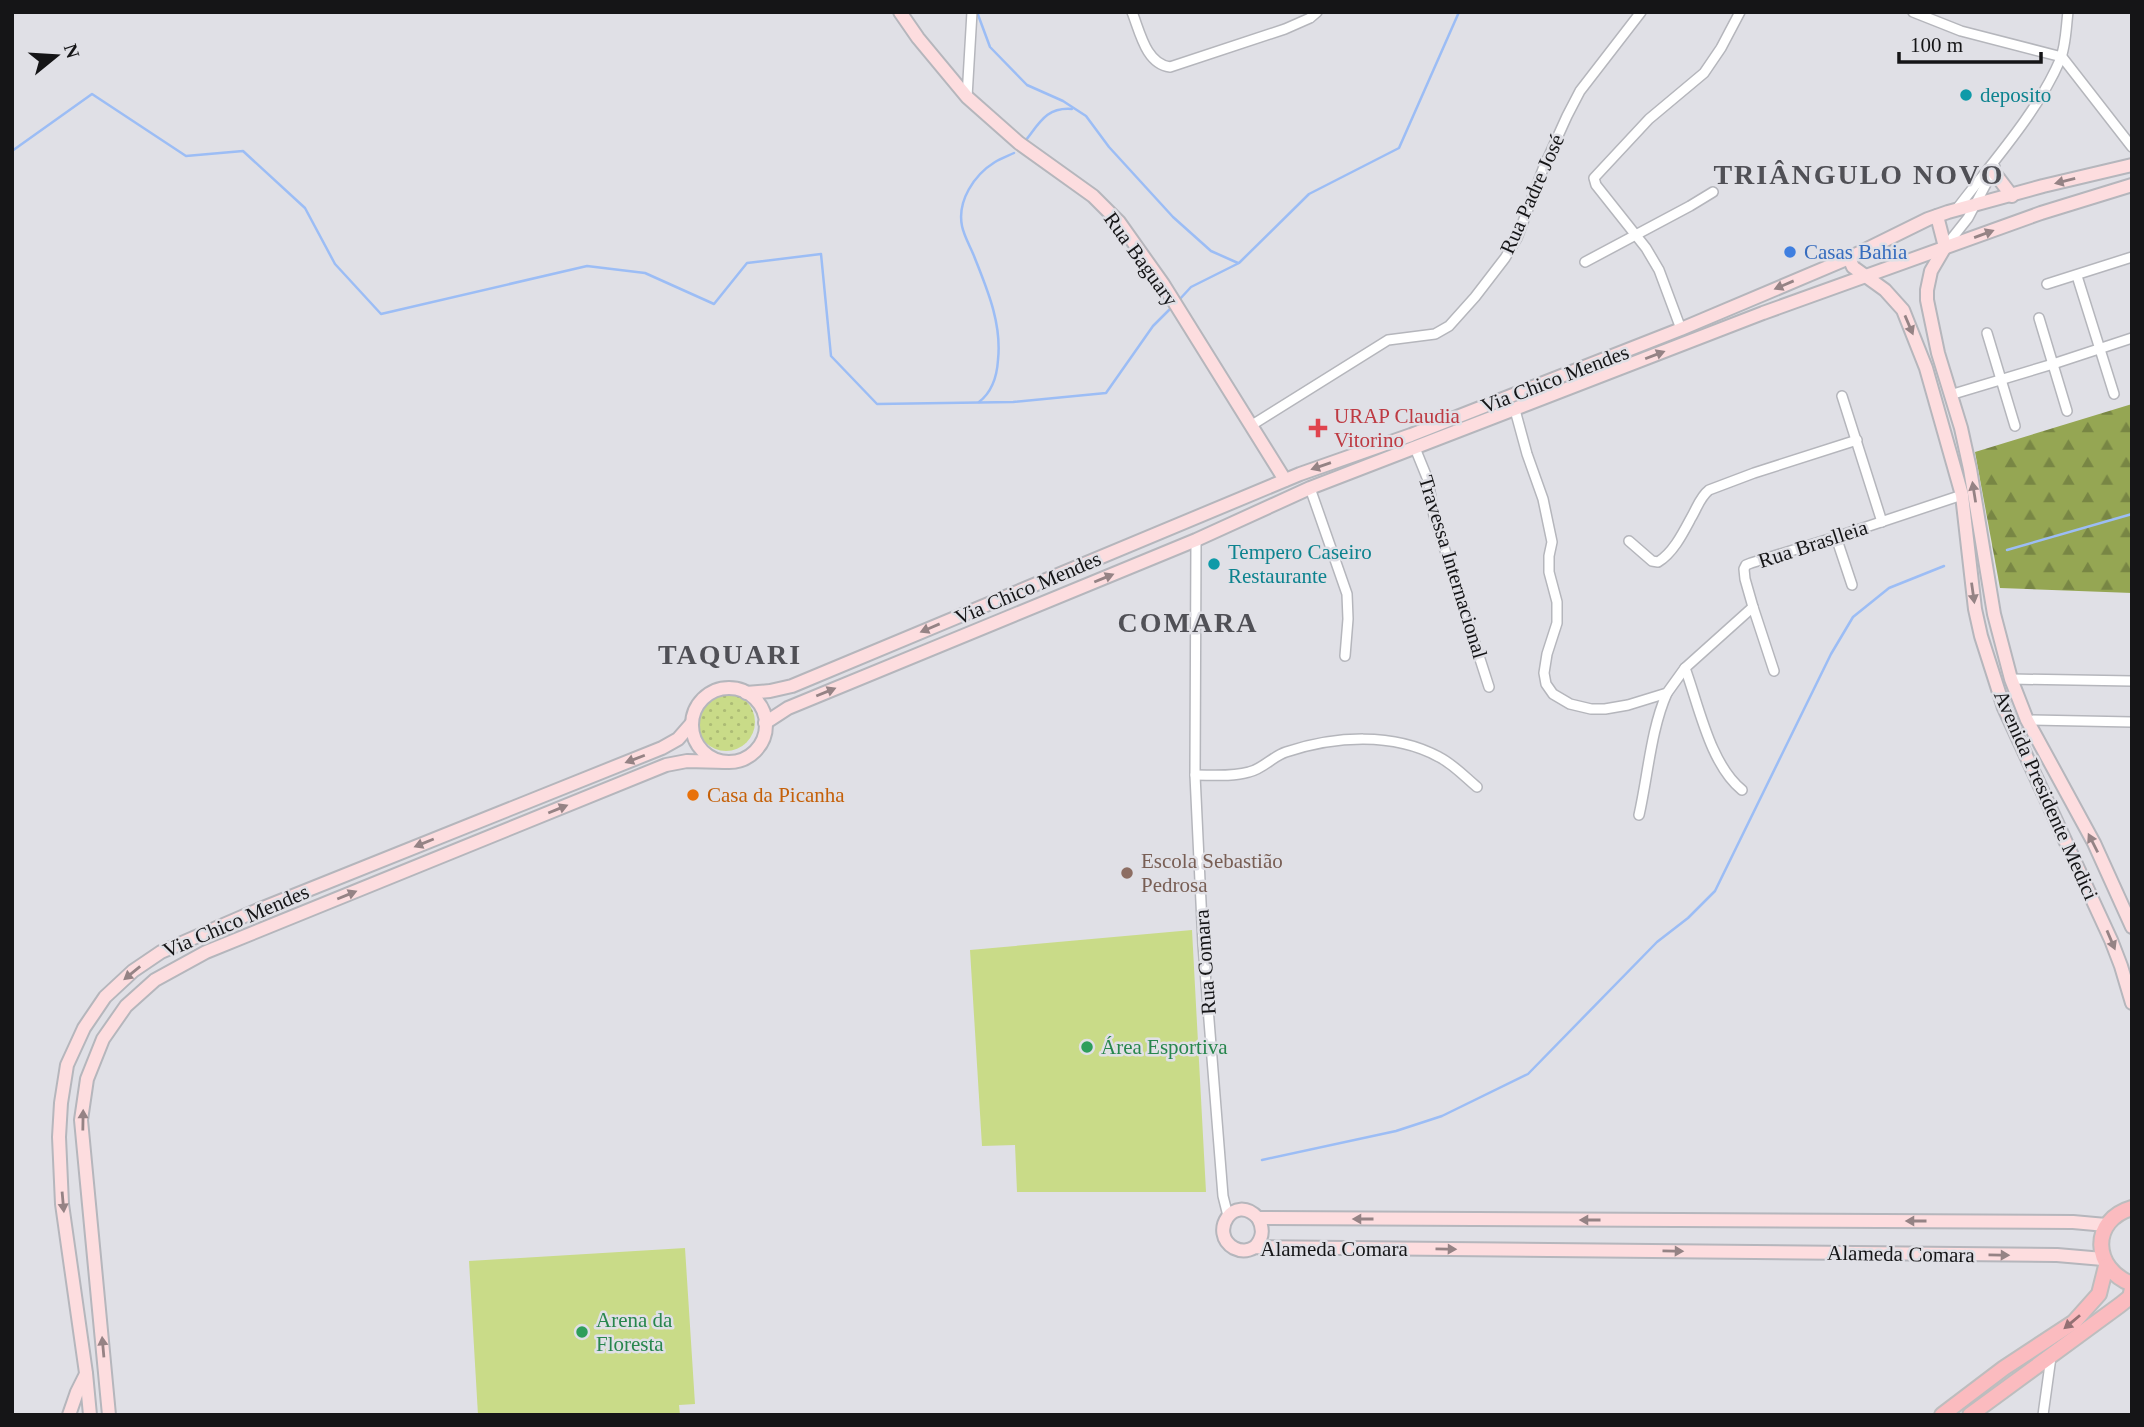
<svg xmlns="http://www.w3.org/2000/svg" width="2144" height="1427" viewBox="0 0 2144 1427" font-family="'Times New Roman',serif">
  <defs>
    <pattern id="grass-dots" width="8" height="8" patternUnits="userSpaceOnUse" patternTransform="scale(1.75)"><rect width="8" height="8" fill="#c9db88"/><path d="M2 2h.1M6 6h.1" fill="none" stroke="#acbb75" stroke-width="1.8" stroke-linecap="round"/></pattern>
    <pattern id="forest-firs" width="22" height="20" patternUnits="userSpaceOnUse" patternTransform="scale(1.75)"><rect width="22" height="20" fill="#95a653"/><path d="M5 1l3.5 6h-7zM16 11l3.5 6h-7z" fill="#788644"/></pattern>
  </defs>
  <rect width="100%" height="100%" fill="#e0e0e6"/>
  <!-- grass -->
  <circle fill="url(#grass-dots)" cx="726" cy="722" r="29"/>
  <!-- forest -->
  <polygon fill="url(#forest-firs)" points="2132,404 2132,593 2000,588 1975,452"/>
  <!-- pitch -->
  <g fill="#c9db88">
    <polygon points="1192,930 1206,1192 1017,1192 1015,1145 982,1146 970,950"/>
    <polygon points="685,1248 695,1404 679,1405 680,1415 478,1415 469,1261"/>
  </g>
  <g fill="none" stroke-linecap="round" stroke-linejoin="round">
    <!-- stream -->
    <g stroke="#9cbdf5" stroke-width="2.5">
      <polyline points="977,12 990,47 1027,85 1063,101 1086,116 1109,147 1173,217 1211,251 1238,263"/>
      <path d="M1026 140C1040 122 1047 107 1072 109"/>
      <polyline points="12,151 92,94 186,156 243,151 305,208 335,264 381,314 587,266 645,273 714,304 747,263 821,254 831,356 877,404 1013,402 1106,393 1153,326 1172,307"/>
      <polyline points="1179,300 1191,287 1239,263 1309,194 1399,148 1459,12"/>
      <path d="M979 402C992 392 997 376 998 360 1002 323 987 289 974 256 970 246 964 236 962 226 957 201 974 175 995 162 1001 158 1008 156 1014 153"/>
      <polyline points="2007,550 2132,514"/>
      <polyline points="1262,1160 1396,1131 1442,1116 1528,1074 1657,942 1688,918 1715,891 1831,654 1853,617 1889,588 1944,566"/>
    </g>
    <defs>
      <g id="street">
        <path d="M1132 12C1140 32 1146 64 1170 67L1285 29 1310 18 1317 12"/>
        <polyline points="1913,12 1961,31 2062,57 2132,147"/>
        <polyline points="967,97 972,12"/>
        <path d="M1956 210C1990 165 2038 112 2060 60 2066 46 2066 27 2068 12"/>
        <polyline points="1945,247 1968,218 1995,167"/>
        <polyline points="1585,262 1690,206 1713,192"/>
        <polyline points="2077,276 2114,394"/>
        <polyline points="2047,284 2132,257"/>
        <polyline points="2039,318 2067,411"/>
        <polyline points="1681,329 1659,270 1646,248 1596,185 1594,178 1649,119 1704,73 1721,48 1740,12"/>
        <polyline points="1987,333 2015,426"/>
        <polyline points="1950,395 2053,364 2132,338"/>
        <polyline points="1842,396 1882,522"/>
        <polyline points="1515,410 1527,454 1543,499 1552,542 1549,556 1549,572 1557,602 1557,623 1547,654 1544,673 1546,684 1553,694 1570,704 1591,709 1605,709 1628,705 1667,693 1685,668 1753,607 1745,579 1744,569 1746,565 1751,563 1836,537 1962,495"/>
        <polyline points="1252,425 1388,340 1435,334 1449,326 1475,297 1505,258 1517,238 1543,169 1567,116 1580,91 1641,12"/>
        <polyline points="1415,448 1428,480 1434,516 1489,687"/>
        <polyline points="1310,488 1347,594 1348,619 1345,656"/>
        <polyline points="1836,537 1852,585"/>
        <polyline points="1196,540 1195,775 1203,945 1223,1196 1228,1216"/>
        <path d="M1629 541 1652 561 1658 562C1673 553 1683 533 1691 518 1697 508 1700 497 1709 490L1754 473 1857 440"/>
        <polyline points="1753,607 1774,671"/>
        <path d="M1685 668C1699 706 1710 764 1742 790"/>
        <polyline points="2011,679 2132,681"/>
        <polyline points="2027,720 2132,722"/>
        <path d="M1195 775C1212 775 1232 777 1249 772 1263 769 1273 756 1286 752 1335 736 1393 732 1439 757 1453 764 1465 777 1477 787"/>
        <path d="M1639 815C1648 775 1651 729 1667 693"/>
        <polyline points="2043,1415 2051,1357"/>
      </g>
      <g id="secondary">
        <polyline points="900,12 918,38 967,97 1019,143 1093,196 1119,222 1163,284 1285,480"/>
        <polyline points="1993,171 2012,196"/>
        <polyline points="1937,216 1945,247 1931,271 1927,290 1927,300 1938,353 1961,428 1970,469 1994,614 2011,679 2027,720 2094,843 2132,927"/>
        <polyline points="1849,258 1853,267 1885,290 1903,310 1926,368 1962,495 1975,609 1981,636 2004,708 2111,940 2121,966 2132,1003"/>
        <circle cx="729" cy="725" r="37"/>
        <polyline points="746,693 770,691 792,686 1300,474 1411,435 1681,329 1849,258 1928,219 1948,212 2043,186 2132,165"/>
        <polyline points="765,723 788,708 1196,540 1310,488 1763,313 2041,213 2132,185"/>
        <path d="M1255 1247C1263 1238 1264 1229 1258 1218"/>
        <path d="M2103 1259 2057 1255 1255 1247C1248 1251 1242 1252 1234 1248 1208 1233 1234 1192 1258 1218L2073 1222 2106 1225"/>
        <polyline points="69,1415 77,1392 86,1374"/>
        <polyline points="90,1415 86,1373 62,1204 59,1137 61,1103 67,1065 84,1028 105,997 133,971 161,952 258,910 662,748 678,739 692,723"/>
        <polyline points="109,1415 81,1120 87,1079 103,1039 126,1006 155,980 206,952 666,765 687,761 726,762"/>
      </g>
      <g id="primary">
        <path d="M2132 1208C2090 1220 2092 1269 2132 1284"/>
        <polyline points="1942,1415 2004,1368 2074,1322 2099,1294 2106,1266"/>
        <polyline points="1970,1415 2120,1305 2130,1297 2132,1289"/>
      </g>
    </defs>
    <!-- street casing -->
    <use href="#street" stroke="#b5b6bc" stroke-width="12"/>
    <!-- secondary casing -->
    <use href="#secondary" stroke="#b5b6bc" stroke-width="16"/>
    <!-- primary casing -->
    <use href="#primary" stroke="#bdbdbe" stroke-width="18"/>
    <!-- street -->
    <use href="#street" stroke="#fff" stroke-width="9"/>
    <!-- secondary -->
    <use href="#secondary" stroke="#fddddf" stroke-width="12"/>
    <!-- primary -->
    <use href="#primary" stroke="#fbbbbf" stroke-width="14"/>
  </g>
  <!-- one-way arrows -->
  <defs><path id="oneway-solid" d="M-6-.8H1V-3.2L6.5 0L1 3.2V.8H-6Z" transform="scale(1.75)"/></defs>
  <g fill="#958385">
    <use href="#oneway-solid" transform="translate(2065 181) rotate(166)"/>
    <use href="#oneway-solid" transform="translate(1984 234) rotate(-20)"/>
    <use href="#oneway-solid" transform="translate(1784 285) rotate(157)"/>
    <use href="#oneway-solid" transform="translate(1909 325) rotate(67)"/>
    <use href="#oneway-solid" transform="translate(1655 355) rotate(-21)"/>
    <use href="#oneway-solid" transform="translate(1321 466) rotate(161)"/>
    <use href="#oneway-solid" transform="translate(1974 492) rotate(-99)"/>
    <use href="#oneway-solid" transform="translate(1104 578) rotate(-22)"/>
    <use href="#oneway-solid" transform="translate(1973 593) rotate(82)"/>
    <use href="#oneway-solid" transform="translate(930 628) rotate(157)"/>
    <use href="#oneway-solid" transform="translate(826 692) rotate(-22)"/>
    <use href="#oneway-solid" transform="translate(635 759) rotate(159)"/>
    <use href="#oneway-solid" transform="translate(558 809) rotate(-22)"/>
    <use href="#oneway-solid" transform="translate(424 843) rotate(158)"/>
    <use href="#oneway-solid" transform="translate(2093 843) rotate(-117)"/>
    <use href="#oneway-solid" transform="translate(347 895) rotate(-22)"/>
    <use href="#oneway-solid" transform="translate(2111 940) rotate(67)"/>
    <use href="#oneway-solid" transform="translate(132 973) rotate(141)"/>
    <use href="#oneway-solid" transform="translate(83 1120) rotate(-89)"/>
    <use href="#oneway-solid" transform="translate(63 1202) rotate(85)"/>
    <use href="#oneway-solid" transform="translate(1363 1219) rotate(-180)"/>
    <use href="#oneway-solid" transform="translate(1590 1220) rotate(-180)"/>
    <use href="#oneway-solid" transform="translate(1916 1221) rotate(-180)"/>
    <use href="#oneway-solid" transform="translate(1446 1249) rotate(1)"/>
    <use href="#oneway-solid" transform="translate(1673 1251) rotate(1)"/>
    <use href="#oneway-solid" transform="translate(1999 1255) rotate(1)"/>
    <use href="#oneway-solid" transform="translate(103 1347) rotate(-95)"/>
  </g>
  <use fill="#947073" href="#oneway-solid" transform="translate(2072 1322) rotate(140)"/>
  <!-- markers -->
  <g fill="#0f9aa8" stroke="#e0e0e6" stroke-width="2.5">
    <circle cx="1966" cy="95" r="7"/>
    <circle cx="1214" cy="564" r="7"/>
  </g>
  <circle fill="#3f7fe0" stroke="#e0e0e6" stroke-width="2.5" cx="1790" cy="252" r="7"/>
  <path fill="#e0444e" stroke="#e0e0e6" stroke-width="2.5" d="M1314.5 417.5h7v7h7v7h-7v7h-7v-7h-7v-7h7z"/>
  <circle fill="#e8710a" stroke="#e0e0e6" stroke-width="2.5" cx="693" cy="795" r="7"/>
  <circle fill="#8d6e63" stroke="#e0e0e6" stroke-width="2.5" cx="1127" cy="873" r="7"/>
  <g fill="#2e9e5b" stroke="#e0e0e6" stroke-width="2.5">
    <circle cx="1087" cy="1047" r="7"/>
    <circle cx="582" cy="1332" r="7"/>
  </g>
  <g text-anchor="middle" stroke-width="5" stroke-linejoin="round" paint-order="stroke">
    <!-- culture labels -->
    <g font-size="21" fill="#0d838f" stroke="#e0e0e6" text-anchor="start">
      <text x="1980" y="102">deposito</text>
      <text x="1228" y="559">Tempero Caseiro<tspan x="1228" dy="24">Restaurante</tspan></text>
    </g>
    <!-- street labels -->
    <g font-size="21" fill="#151517" stroke="#e0e0e6">
      <text transform="translate(1532 194) rotate(-66)" y="7">Rua Padre José</text>
      <text transform="translate(1141 259) rotate(54)" y="7">Rua Baguary</text>
      <text transform="translate(1555 379) rotate(-21)" y="7">Via Chico Mendes</text>
      <text transform="translate(1813 544) rotate(-18)" y="7">Rua Braslleia</text>
      <text transform="translate(1453 567) rotate(73)" y="7">Travessa Internacional</text>
      <text transform="translate(1028 588) rotate(-23)" y="7">Via Chico Mendes</text>
      <text transform="translate(2046 795) rotate(66)" y="7">Avenida Presidente Medici</text>
      <text transform="translate(236 921) rotate(-23)" y="7">Via Chico Mendes</text>
      <text transform="translate(1205 962) rotate(-94)" y="7">Rua Comara</text>
      <text x="1334" y="1256">Alameda Comara</text>
      <text transform="translate(1901 1254) rotate(1)" y="7">Alameda Comara</text>
    </g>
    <!-- shop labels -->
    <g font-size="21" fill="#366cbe" stroke="#e0e0e6" text-anchor="start">
      <text x="1804" y="259">Casas Bahia</text>
    </g>
    <!-- health labels -->
    <g font-size="21" fill="#be3a42" stroke="#e0e0e6" text-anchor="start">
      <text x="1334" y="423">URAP Claudia<tspan x="1334" dy="24">Vitorino</tspan></text>
    </g>
    <!-- food labels -->
    <g font-size="21" fill="#c56008" stroke="#e0e0e6" text-anchor="start">
      <text x="707" y="802">Casa da Picanha</text>
    </g>
    <!-- education labels -->
    <g font-size="21" fill="#785e54" stroke="#e0e0e6" text-anchor="start">
      <text x="1141" y="868">Escola Sebastião<tspan x="1141" dy="24">Pedrosa</tspan></text>
    </g>
    <!-- leisure labels -->
    <g font-size="21" fill="#27864d" stroke="#e0e0e6" text-anchor="start">
      <text x="1101" y="1054">Área Esportiva</text>
      <text x="596" y="1327">Arena da<tspan x="596" dy="24">Floresta</tspan></text>
    </g>
    <!-- district labels -->
    <g font-size="28" font-weight="bold" letter-spacing="2" fill="#505056" stroke="#e0e0e6">
      <text x="1859" y="184">TRIÂNGULO NOVO</text>
      <text x="1188" y="632">COMARA</text>
      <text x="730" y="664">TAQUARI</text>
    </g>
  </g>
  <!-- border -->
  <rect width="2144" height="1427" fill="none" stroke="#151517" stroke-width="28"/>
  <!-- north arrow -->
  <g transform="translate(56 56) rotate(72)" stroke="#e0e0e6" stroke-width="5" paint-order="stroke">
  <path d="M0-5L12 26L0 18L-12 26Z" fill="#151517"/>
  <text y="-10" font-size="19" font-weight="bold" text-anchor="middle" fill="#151517">N</text>
  </g>
  <!-- scale -->
  <path d="M1899 52v10h142v-10" fill="none" stroke="#151517" stroke-width="3.5"/>
  <text x="1910" y="52" font-size="21" fill="#151517" stroke="#e0e0e6" stroke-width="5" paint-order="stroke">100 m</text>
</svg>
